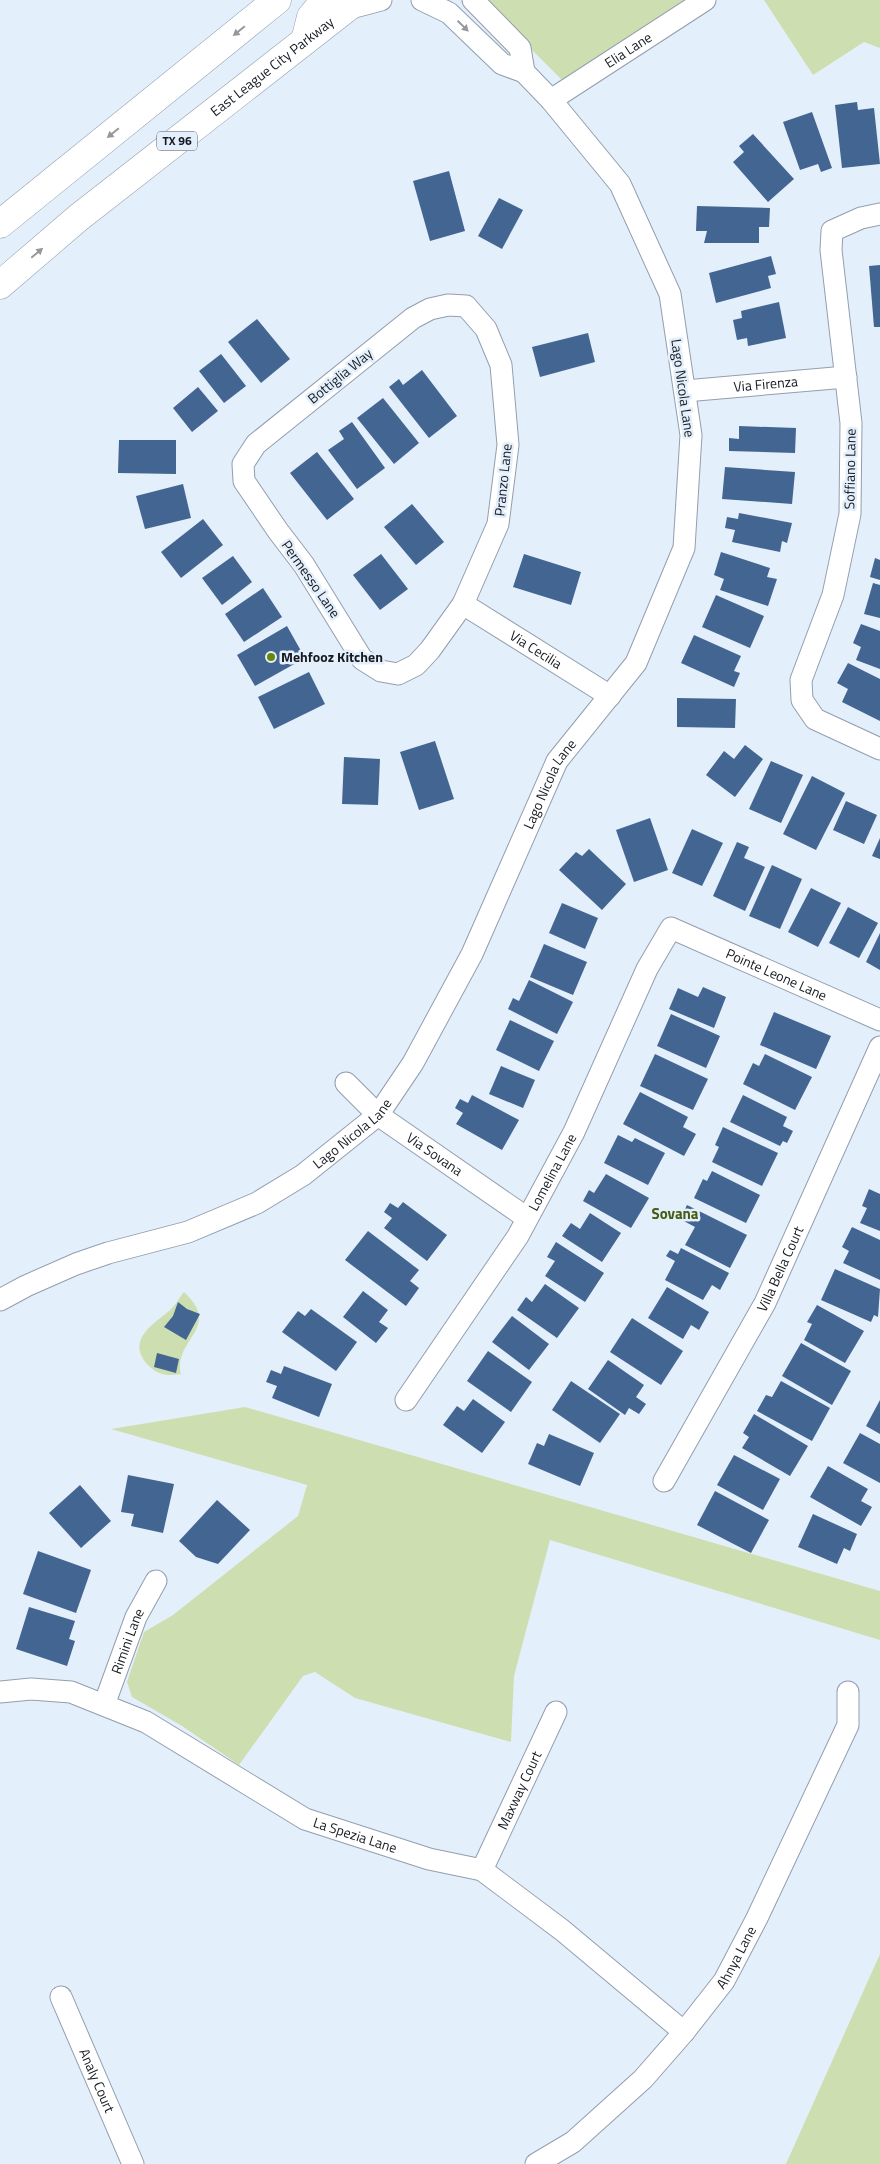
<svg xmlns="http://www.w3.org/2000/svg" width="880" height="2164" viewBox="0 0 880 2164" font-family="'Titillium Web',sans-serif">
  <rect width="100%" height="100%" fill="#e4effc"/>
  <!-- green -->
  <g fill="#cddfb1">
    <polygon points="482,0 716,0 599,75 577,95"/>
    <polygon points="764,0 880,0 880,48 864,42 813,75"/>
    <path d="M184 1292C223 1328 173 1339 181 1374 169 1376 159 1376 149 1366 125 1341 152 1325 169 1311 175 1306 179 1298 184 1292Z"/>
    <polygon points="245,1407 880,1591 880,1640 550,1540 514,1676 511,1742 355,1698 315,1672 303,1676 239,1765 182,1726 132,1697 127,1682 144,1632 173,1615 298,1516 307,1485 111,1429"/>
    <polygon points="880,1954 880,2164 786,2164"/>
  </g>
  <!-- building -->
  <g fill="#436591">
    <polygon points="857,102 858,110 874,108 880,164 842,168 835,105"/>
    <polygon points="812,112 832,168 821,172 818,164 800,170 783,122"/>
    <polygon points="753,134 794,179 768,202 733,162 744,152 739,146"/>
    <polygon points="449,171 465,231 430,241 413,181"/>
    <polygon points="499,198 523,210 502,249 478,236"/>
    <polygon points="697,206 770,208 769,227 759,227 759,243 704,243 707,231 696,231"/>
    <polygon points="771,256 776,274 768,276 771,288 716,303 709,273"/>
    <polygon points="880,265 880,327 874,327 869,266"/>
    <polygon points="779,302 786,338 748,346 747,338 737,340 733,320 742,318 741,311"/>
    <polygon points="257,319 290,359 261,383 228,342"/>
    <polygon points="588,333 595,362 540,377 532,347"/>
    <polygon points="221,354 246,386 224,403 199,371"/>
    <polygon points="422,370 457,416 429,438 389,387 399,379 403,385"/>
    <polygon points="198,387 218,411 192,432 173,408"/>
    <polygon points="383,398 419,443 394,464 357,418"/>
    <polygon points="352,422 385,468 357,489 328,450 344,439 339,431"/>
    <polygon points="739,426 796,428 795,453 729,451 729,438 739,439"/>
    <polygon points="119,440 176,440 176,474 118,473"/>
    <polygon points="317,452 354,499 327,520 290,473"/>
    <polygon points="725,467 795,472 792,504 722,499"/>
    <polygon points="183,484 191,518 145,529 136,496"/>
    <polygon points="412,504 444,542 416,565 384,527"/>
    <polygon points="739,513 792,523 787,543 782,541 780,552 732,542 735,530 725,528 727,517 738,519"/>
    <polygon points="203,519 223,545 181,578 161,552"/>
    <polygon points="721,552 770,568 767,577 777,579 768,606 720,590 724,579 714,575"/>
    <polygon points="381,554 408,589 380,610 353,575"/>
    <polygon points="524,554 581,572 571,605 513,587"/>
    <polygon points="233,556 252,582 222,605 202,578"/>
    <polygon points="875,558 880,560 880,580 870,577"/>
    <polygon points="873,583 880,585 880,618 864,614"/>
    <polygon points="263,588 282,617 244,642 225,614"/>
    <polygon points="716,595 764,616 750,648 702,627"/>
    <polygon points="861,624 880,631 880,669 856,660 861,647 853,643"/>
    <polygon points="287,626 305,658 255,686 237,655"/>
    <polygon points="694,635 741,656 734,671 740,673 734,687 681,663"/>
    <polygon points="848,663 880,679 880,721 842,702 848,689 837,683"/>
    <polygon points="309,672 325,704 274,729 258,697"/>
    <polygon points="677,698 736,699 735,728 677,727"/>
    <polygon points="435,741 454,799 419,810 400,752"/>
    <polygon points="745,745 763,759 735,797 706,775 724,751 734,759"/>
    <polygon points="344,757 380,759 378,805 342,804"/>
    <polygon points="771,761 803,775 781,823 749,809"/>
    <polygon points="812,776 845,793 816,850 783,834"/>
    <polygon points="846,801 877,815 864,844 833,830"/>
    <polygon points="650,818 668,870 634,882 616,830"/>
    <polygon points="692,829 723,843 702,886 672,873"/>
    <polygon points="880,838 880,859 872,856"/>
    <polygon points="737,842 749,847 744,858 765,867 745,911 713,896"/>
    <polygon points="589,849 626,884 602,910 559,870 576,852 582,856"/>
    <polygon points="772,865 802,879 780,929 749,916"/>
    <polygon points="811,888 841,903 818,947 788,932"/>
    <polygon points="562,903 598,918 585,949 549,933"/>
    <polygon points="848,907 878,923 859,958 829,943"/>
    <polygon points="880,933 880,970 866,962"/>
    <polygon points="544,944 587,962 573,995 530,977"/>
    <polygon points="529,980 573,1002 557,1034 508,1009 513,998 519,1001"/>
    <polygon points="703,987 726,997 714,1028 669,1009 678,988 698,997"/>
    <polygon points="774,1012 831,1036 816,1069 760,1045"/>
    <polygon points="671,1014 720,1036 706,1068 657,1046"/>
    <polygon points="510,1020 554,1041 539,1071 496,1050"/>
    <polygon points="655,1054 708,1079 693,1110 640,1086"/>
    <polygon points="765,1054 812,1077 795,1110 743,1084 753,1063 759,1066"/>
    <polygon points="501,1066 535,1080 523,1108 489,1094"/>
    <polygon points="640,1092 688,1117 683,1127 696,1134 684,1156 623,1124"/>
    <polygon points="472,1095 519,1120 502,1150 456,1124 463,1113 455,1108 460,1099 468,1103"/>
    <polygon points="743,1095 787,1117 783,1126 793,1131 787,1143 783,1141 780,1146 730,1122"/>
    <polygon points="723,1127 778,1153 762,1186 712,1162 719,1147 715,1145"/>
    <polygon points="618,1135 632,1142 635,1138 665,1153 648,1185 604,1163"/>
    <polygon points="712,1171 760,1195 746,1223 694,1198 703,1179 707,1181"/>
    <polygon points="606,1174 649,1198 631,1228 583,1201 589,1190 594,1193"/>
    <polygon points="869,1189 880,1194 880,1231 860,1223 867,1208 862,1206"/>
    <polygon points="403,1202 447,1235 427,1261 384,1228 392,1218 384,1212 390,1203 398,1208"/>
    <polygon points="687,1205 747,1235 730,1268 685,1245 695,1227 680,1219"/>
    <polygon points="590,1213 621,1233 602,1262 562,1236 571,1223 580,1229"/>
    <polygon points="852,1227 880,1240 880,1280 843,1263 849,1251 842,1247"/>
    <polygon points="368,1231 419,1270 410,1281 419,1288 406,1306 345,1260"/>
    <polygon points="556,1242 604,1273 585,1302 545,1276 555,1261 547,1257"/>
    <polygon points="681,1248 729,1273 720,1290 712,1285 703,1300 665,1280 675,1261 666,1256 670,1250 678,1254"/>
    <polygon points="835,1269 880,1289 878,1317 874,1315 871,1322 821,1300"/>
    <polygon points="545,1284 579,1308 557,1338 517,1310 526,1297 532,1302"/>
    <polygon points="667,1287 709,1312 699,1330 691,1325 683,1339 648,1318"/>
    <polygon points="363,1291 388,1310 379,1322 388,1328 376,1343 343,1317"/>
    <polygon points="178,1302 187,1309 200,1314 186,1340 164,1327 173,1316"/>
    <polygon points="817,1305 864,1331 845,1363 804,1340 812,1324 807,1322"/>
    <polygon points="311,1309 357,1342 336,1371 282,1332 298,1311 305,1316"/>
    <polygon points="512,1316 549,1344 529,1370 492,1342"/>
    <polygon points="632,1318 683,1351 661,1385 610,1352"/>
    <polygon points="801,1343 851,1371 832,1405 782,1376"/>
    <polygon points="488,1351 532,1382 511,1412 467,1381"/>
    <polygon points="157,1353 179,1359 176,1373 154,1367"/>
    <polygon points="608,1360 644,1385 636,1397 646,1404 639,1414 629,1408 625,1415 588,1389"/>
    <polygon points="284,1366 332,1384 319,1417 272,1398 277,1386 266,1382 271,1370 281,1374"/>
    <polygon points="571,1381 620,1414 600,1443 552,1410"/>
    <polygon points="781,1381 830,1408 812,1441 757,1411 766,1395 772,1397"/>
    <polygon points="473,1399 505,1422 482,1453 443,1425 457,1406 464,1411"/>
    <polygon points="880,1400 880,1434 866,1426"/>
    <polygon points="754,1414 808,1446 790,1476 742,1448 749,1437 743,1433"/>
    <polygon points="860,1433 880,1444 880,1483 843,1463"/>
    <polygon points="549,1434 594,1453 580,1486 528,1464 537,1443 544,1446"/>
    <polygon points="734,1455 780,1479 763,1510 717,1485"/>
    <polygon points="828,1466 868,1489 861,1501 872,1507 861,1526 810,1497"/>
    <polygon points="128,1475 174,1484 163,1533 131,1526 134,1514 121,1512"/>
    <polygon points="80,1485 111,1521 81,1548 49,1513"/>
    <polygon points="715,1491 769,1520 751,1553 697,1525"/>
    <polygon points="217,1500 250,1530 218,1564 196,1557 179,1541"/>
    <polygon points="813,1514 857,1534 850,1551 844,1548 837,1564 798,1547"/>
    <polygon points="38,1551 91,1570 76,1613 23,1594"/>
    <polygon points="29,1607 75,1621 69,1639 75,1641 67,1666 16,1649"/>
  </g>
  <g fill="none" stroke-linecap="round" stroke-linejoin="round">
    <defs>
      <g id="minor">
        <polyline points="473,0 520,48 524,72"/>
        <polyline points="347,9 381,0"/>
        <path id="s1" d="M551 100 705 0"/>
        <polyline points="880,214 861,218 832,231 831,250 851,423 850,514 833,595 801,680 802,700 815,719 880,749"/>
        <polygon points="448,305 466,306 486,329 501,365 508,445 498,524 463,604 430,650 416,665 398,674 381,671 362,659 304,565 278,531 244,481 243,464 256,444 413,318 430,309"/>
        <path id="s2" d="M685 391 846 377"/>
        <path id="s3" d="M463 604 610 696"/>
        <path id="s4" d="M346 1083 378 1115 527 1218"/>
        <path id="s5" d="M0 1300 26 1286 76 1264 108 1253 188 1232 257 1203 303 1175 378 1115 413 1063 472 954 557 761 636 663 684 548 691 435 670 294 620 184 551 100 524 72 502 64 449 13 422 0"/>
        <path id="s6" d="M406 1400 518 1236 574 1132 647 969 671 928 880 1020"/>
        <path id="s7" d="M664 1481 765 1303 880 1047"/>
        <path id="s8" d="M0 1692 31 1689 71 1692 146 1722 305 1819 429 1859 482 1870 562 1930 684 2032"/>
        <path id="s9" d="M104 1705 136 1617 156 1581"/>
        <path id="s10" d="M482 1870 556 1712"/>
        <path id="s11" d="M61 1997 133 2164"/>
        <path id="s12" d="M536 2164 573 2142 643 2079 684 2032 724 1981 757 1918 848 1725V1692"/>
      </g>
      <g id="primary">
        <polyline points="306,37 311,17 325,0"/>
        <polyline points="0,224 277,0"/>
        <path id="s13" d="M0 285 78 218 357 0"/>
      </g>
    </defs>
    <!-- minor casing -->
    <use href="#minor" stroke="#939eae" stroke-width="23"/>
    <!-- primary casing -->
    <use href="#primary" stroke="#939eae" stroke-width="29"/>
    <!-- minor -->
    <use href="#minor" stroke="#fff" stroke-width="21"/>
    <!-- primary -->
    <use href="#primary" stroke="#fff" stroke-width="28"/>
  </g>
  <!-- one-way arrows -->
  <defs><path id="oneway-solid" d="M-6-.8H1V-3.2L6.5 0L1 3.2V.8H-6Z" transform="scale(1.25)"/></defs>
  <g fill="#96989b">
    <use href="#oneway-solid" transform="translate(463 26) rotate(44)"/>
    <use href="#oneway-solid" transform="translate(239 31) rotate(141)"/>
    <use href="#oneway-solid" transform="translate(113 133) rotate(141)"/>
    <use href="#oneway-solid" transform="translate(37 253) rotate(-40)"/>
  </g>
  <!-- markers -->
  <circle fill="#67890b" stroke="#e4effc" stroke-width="2" cx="271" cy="657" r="5"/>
  <g text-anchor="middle" stroke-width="5" stroke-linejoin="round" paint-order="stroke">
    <!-- shield labels -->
    <rect fill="#e4effc" stroke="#545a62" stroke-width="1" x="157" y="131.5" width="40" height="19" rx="4"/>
    <g font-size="12" font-weight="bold" fill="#161a20">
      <text x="177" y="145">TX 96</text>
    </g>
    <!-- street labels -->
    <g font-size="14" fill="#161a20" stroke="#e4effc">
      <text dy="5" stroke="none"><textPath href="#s1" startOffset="92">Elia Lane</textPath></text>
      <text dy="5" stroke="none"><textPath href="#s13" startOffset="349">East League City Parkway</textPath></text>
      <text transform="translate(340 376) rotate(-39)" y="5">Bottiglia Way</text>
      <text dy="5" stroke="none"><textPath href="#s2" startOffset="81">Via Firenza</textPath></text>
      <text transform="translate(683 388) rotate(82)" y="5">Lago Nicola Lane</text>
      <text transform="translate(850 469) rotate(-89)" y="5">Soffiano Lane</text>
      <text transform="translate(503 480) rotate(-84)" y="5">Pranzo Lane</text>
      <text transform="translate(311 579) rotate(55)" y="5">Permesso Lane</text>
      <text dy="5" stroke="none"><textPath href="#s3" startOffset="86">Via Cecilia</textPath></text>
      <text dy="5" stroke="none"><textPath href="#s5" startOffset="799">Lago Nicola Lane</textPath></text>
      <text dy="5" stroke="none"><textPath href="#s6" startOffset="658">Pointe Leone Lane</textPath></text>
      <text dy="5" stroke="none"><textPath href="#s5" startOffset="394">Lago Nicola Lane</textPath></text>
      <text dy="5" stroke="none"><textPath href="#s4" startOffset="114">Via Sovana</textPath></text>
      <text dy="5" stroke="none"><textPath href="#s6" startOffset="271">Lomelina Lane</textPath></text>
      <text dy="5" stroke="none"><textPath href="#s7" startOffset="242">Villa Bella Court</textPath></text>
      <text dy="5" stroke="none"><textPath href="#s9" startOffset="68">Rimini Lane</textPath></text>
      <text dy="5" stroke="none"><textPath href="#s10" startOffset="88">Maxway Court</textPath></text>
      <text dy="5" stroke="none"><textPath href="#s8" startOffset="391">La Spezia Lane</textPath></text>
      <text dy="5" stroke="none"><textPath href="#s12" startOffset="291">Ahnya Lane</textPath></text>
      <text dy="5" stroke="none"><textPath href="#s11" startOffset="91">Analy Court</textPath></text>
    </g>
    <!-- poi labels -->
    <g font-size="14" font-weight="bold" fill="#161a20" stroke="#e4effc" text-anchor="start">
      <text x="281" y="662">Mehfooz Kitchen</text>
    </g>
    <!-- neighbourhood labels -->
    <g font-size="15" font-weight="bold" fill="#455b12" stroke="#e4effc">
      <text x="675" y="1219">Sovana</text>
    </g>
  </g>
</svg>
